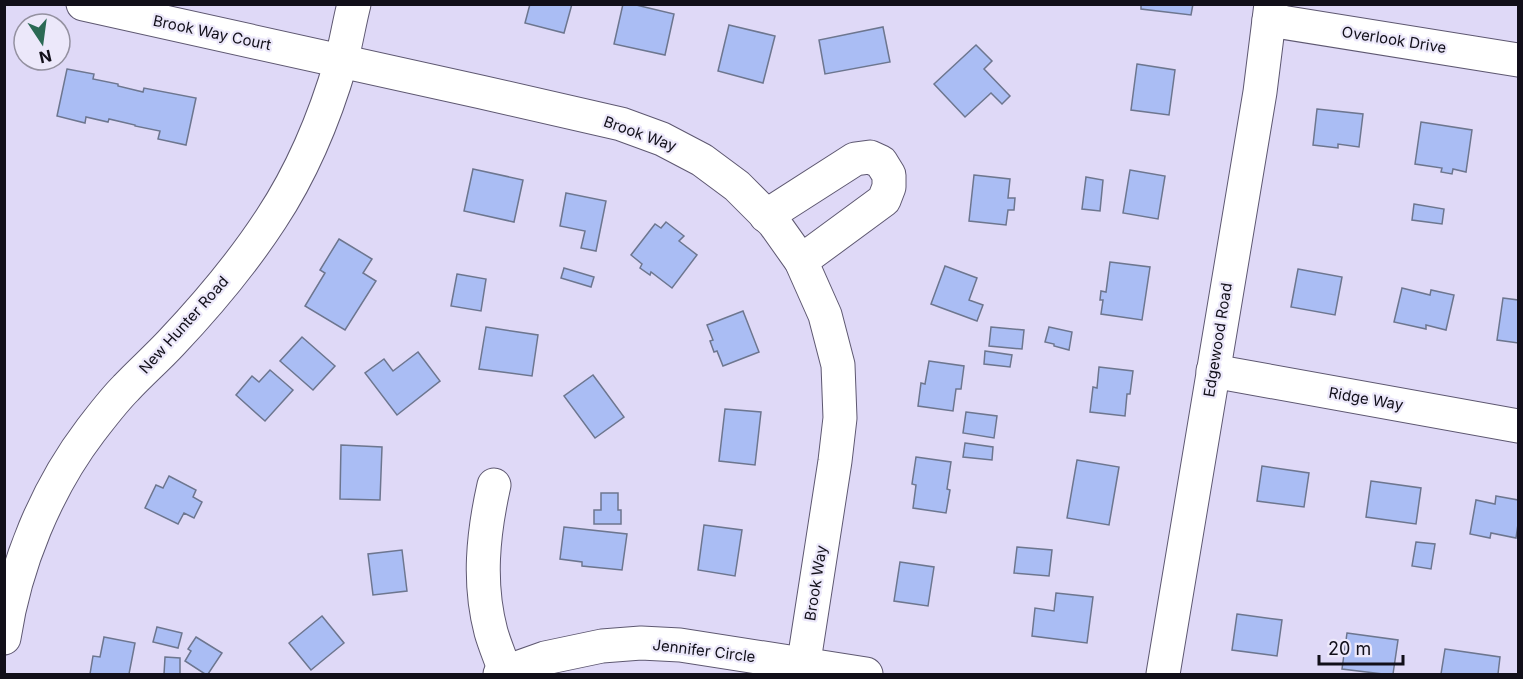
<svg xmlns="http://www.w3.org/2000/svg" width="1523" height="679" viewBox="0 0 1523 679" font-family="Inter,sans-serif">
  <rect width="100%" height="100%" fill="#dfd9f7"/>
  <!-- building -->
  <g fill="#aabdf4" stroke="#6d768f" stroke-width="1.5">
    <polygon points="530,4 572,4 564,33 525,23"/>
    <polygon points="623,4 632,4 674,14 665,55 614,44"/>
    <polygon points="1141,4 1193,4 1191,15 1141,9"/>
    <polygon points="729,25 775,36 763,83 718,71"/>
    <polygon points="883,27 890,62 825,74 819,40"/>
    <polygon points="976,45 992,61 984,69 1010,96 1002,104 991,93 965,117 934,84"/>
    <polygon points="1137,64 1175,70 1169,115 1131,110"/>
    <polygon points="67,69 94,74 93,79 118,84 118,86 143,92 144,88 196,98 186,145 158,139 160,131 135,126 135,125 109,119 108,122 86,117 85,123 57,116"/>
    <polygon points="1317,109 1363,114 1359,147 1338,144 1338,148 1313,145"/>
    <polygon points="1421,122 1472,130 1466,172 1453,169 1452,174 1441,172 1442,168 1415,164"/>
    <polygon points="473,169 523,180 514,222 464,211"/>
    <polygon points="1130,170 1165,176 1158,219 1123,213"/>
    <polygon points="974,175 1010,179 1008,198 1015,198 1014,210 1008,210 1006,225 969,221"/>
    <polygon points="1086,177 1103,180 1100,211 1082,209"/>
    <polygon points="566,193 606,201 596,251 581,248 585,231 560,226"/>
    <polygon points="1414,204 1444,209 1442,224 1412,220"/>
    <polygon points="666,222 684,236 679,241 697,255 672,288 651,272 650,275 640,268 642,264 631,255 655,224 661,228"/>
    <polygon points="339,239 372,259 363,273 376,281 345,330 305,306 325,273 320,270"/>
    <polygon points="1110,262 1150,267 1142,320 1101,314 1103,300 1100,300 1101,291 1106,292"/>
    <polygon points="945,266 977,278 969,300 983,305 977,321 931,304"/>
    <polygon points="564,268 594,277 591,287 561,278"/>
    <polygon points="1298,269 1342,277 1335,315 1291,307"/>
    <polygon points="457,274 486,279 481,311 451,306"/>
    <polygon points="1402,288 1430,295 1431,290 1454,295 1446,330 1426,325 1426,329 1394,322"/>
    <polygon points="1503,298 1518,300 1518,343 1497,340"/>
    <polygon points="743,311 759,352 723,366 717,351 714,352 710,341 713,340 707,325"/>
    <polygon points="486,327 538,335 532,376 479,369"/>
    <polygon points="991,327 1024,330 1022,349 989,346"/>
    <polygon points="1049,327 1072,332 1069,350 1054,346 1054,344 1045,342"/>
    <polygon points="302,337 335,366 313,390 280,361"/>
    <polygon points="985,351 1012,355 1010,367 984,364"/>
    <polygon points="418,352 440,381 397,415 365,373 384,359 393,371"/>
    <polygon points="929,361 964,366 961,389 956,389 953,411 918,406 921,383 925,384"/>
    <polygon points="1099,367 1133,371 1130,394 1127,394 1125,416 1090,412 1093,387 1097,388"/>
    <polygon points="270,370 293,390 265,421 236,395 252,376 259,382"/>
    <polygon points="593,375 624,417 595,438 564,396"/>
    <polygon points="725,409 761,412 755,465 719,461"/>
    <polygon points="966,412 997,416 994,438 963,433"/>
    <polygon points="965,443 993,447 992,460 963,457"/>
    <polygon points="341,445 382,447 380,500 340,499"/>
    <polygon points="916,457 951,462 947,489 950,490 946,513 913,508 916,485 912,484"/>
    <polygon points="1077,460 1119,467 1109,525 1067,518"/>
    <polygon points="1262,466 1309,473 1304,507 1257,501"/>
    <polygon points="169,476 196,490 193,497 202,502 194,518 184,513 178,524 145,508 156,485 163,488"/>
    <polygon points="1371,481 1421,488 1416,524 1366,517"/>
    <polygon points="601,493 618,493 618,510 621,510 621,524 594,524 594,510 601,510"/>
    <polygon points="1496,496 1518,500 1518,524 1516,538 1491,533 1490,538 1470,534 1476,500 1495,504"/>
    <polygon points="704,525 742,530 735,576 698,570"/>
    <polygon points="564,527 627,534 622,570 582,566 582,562 560,559"/>
    <polygon points="1416,542 1435,544 1431,569 1412,566"/>
    <polygon points="1017,547 1052,550 1049,576 1014,573"/>
    <polygon points="402,550 407,591 373,595 368,554"/>
    <polygon points="900,562 934,567 928,606 894,601"/>
    <polygon points="1056,593 1093,597 1087,643 1032,636 1035,608 1054,611"/>
    <polygon points="1237,614 1282,620 1277,656 1232,650"/>
    <polygon points="322,616 344,643 311,670 289,643"/>
    <polygon points="157,627 182,633 178,648 153,642"/>
    <polygon points="1347,633 1398,640 1393,674 1383,674 1342,669"/>
    <polygon points="104,637 135,643 129,674 90,674 93,656 100,657"/>
    <polygon points="196,637 222,653 208,674 205,674 185,661 191,651 188,649"/>
    <polygon points="1445,649 1500,657 1498,674 1441,674"/>
    <polygon points="165,657 180,658 180,674 164,674"/>
  </g>
  <g fill="none" stroke-linecap="round" stroke-linejoin="round">
    <defs>
      <g id="minor">
        <polyline points="83,4 481,92 621,124 662,139 702,160 737,186 774,223 801,261 825,315 838,365 840,418 835,461 802,674"/>
        <polyline points="1269,20 1518,60"/>
        <polyline points="766,216 855,159 870,157 881,162 889,175 889,187 884,200 801,261"/>
        <polyline points="1213,371 1518,426"/>
        <path d="M494 485C483 534 478 583 491 632 495 646 501 659 505 672"/>
        <path d="M4 638C15 565 46 489 91 430 102 416 113 401 126 388 140 373 156 359 171 343 206 306 243 262 271 219 302 172 325 117 341 62 346 43 349 24 354 4"/>
        <polyline points="500,674 545,658 602,646 641,643 680,645 866,674"/>
        <polyline points="1163,674 1260,92 1271,4"/>
      </g>
    </defs>
    <!-- minor casing -->
    <use href="#minor" stroke="#5e5871" stroke-width="35"/>
    <!-- minor -->
    <use href="#minor" stroke="#fff" stroke-width="33"/>
  </g>
  <g text-anchor="middle" stroke-width="4.5" stroke-linejoin="round" paint-order="stroke">
    <!-- street labels -->
    <g font-size="15" fill="#110f19" stroke="#ece8fa">
      <text transform="translate(212 33) rotate(12)" y="5">Brook Way Court</text>
      <text transform="translate(1394 40) rotate(9)" y="5">Overlook Drive</text>
      <text transform="translate(640 134) rotate(20)" y="5">Brook Way</text>
      <text transform="translate(184 325) rotate(-48)" y="5">New Hunter Road</text>
      <text transform="translate(1218 340) rotate(-81)" y="5">Edgewood Road</text>
      <text transform="translate(1366 399) rotate(10)" y="5">Ridge Way</text>
      <text transform="translate(816 583) rotate(-81)" y="5">Brook Way</text>
      <text transform="translate(704 651) rotate(7)" y="5">Jennifer Circle</text>
    </g>
  </g>
  <!-- border -->
  <rect width="1523" height="679" fill="none" stroke="#110f19" stroke-width="12"/>
  <!-- north arrow -->
  <g transform="translate(42 42) rotate(167)"><circle r="28" fill="#ece8fa" stroke="#9491a0" stroke-width="1.5"/>
  <path d="M0-4.5L10 22L0 15L-10 22Z" fill="#2b6954"/>
  <text y="-9" font-size="16" font-weight="bold" text-anchor="middle" fill="#110f19">N</text>
  </g>
  <!-- scale -->
  <path d="M1319 655v9h84v-9" fill="none" stroke="#110f19" stroke-width="3"/>
  <text x="1328" y="655" font-size="18" fill="#110f19" stroke="#ece8fa" stroke-width="4.5" paint-order="stroke">20 m</text>
</svg>
